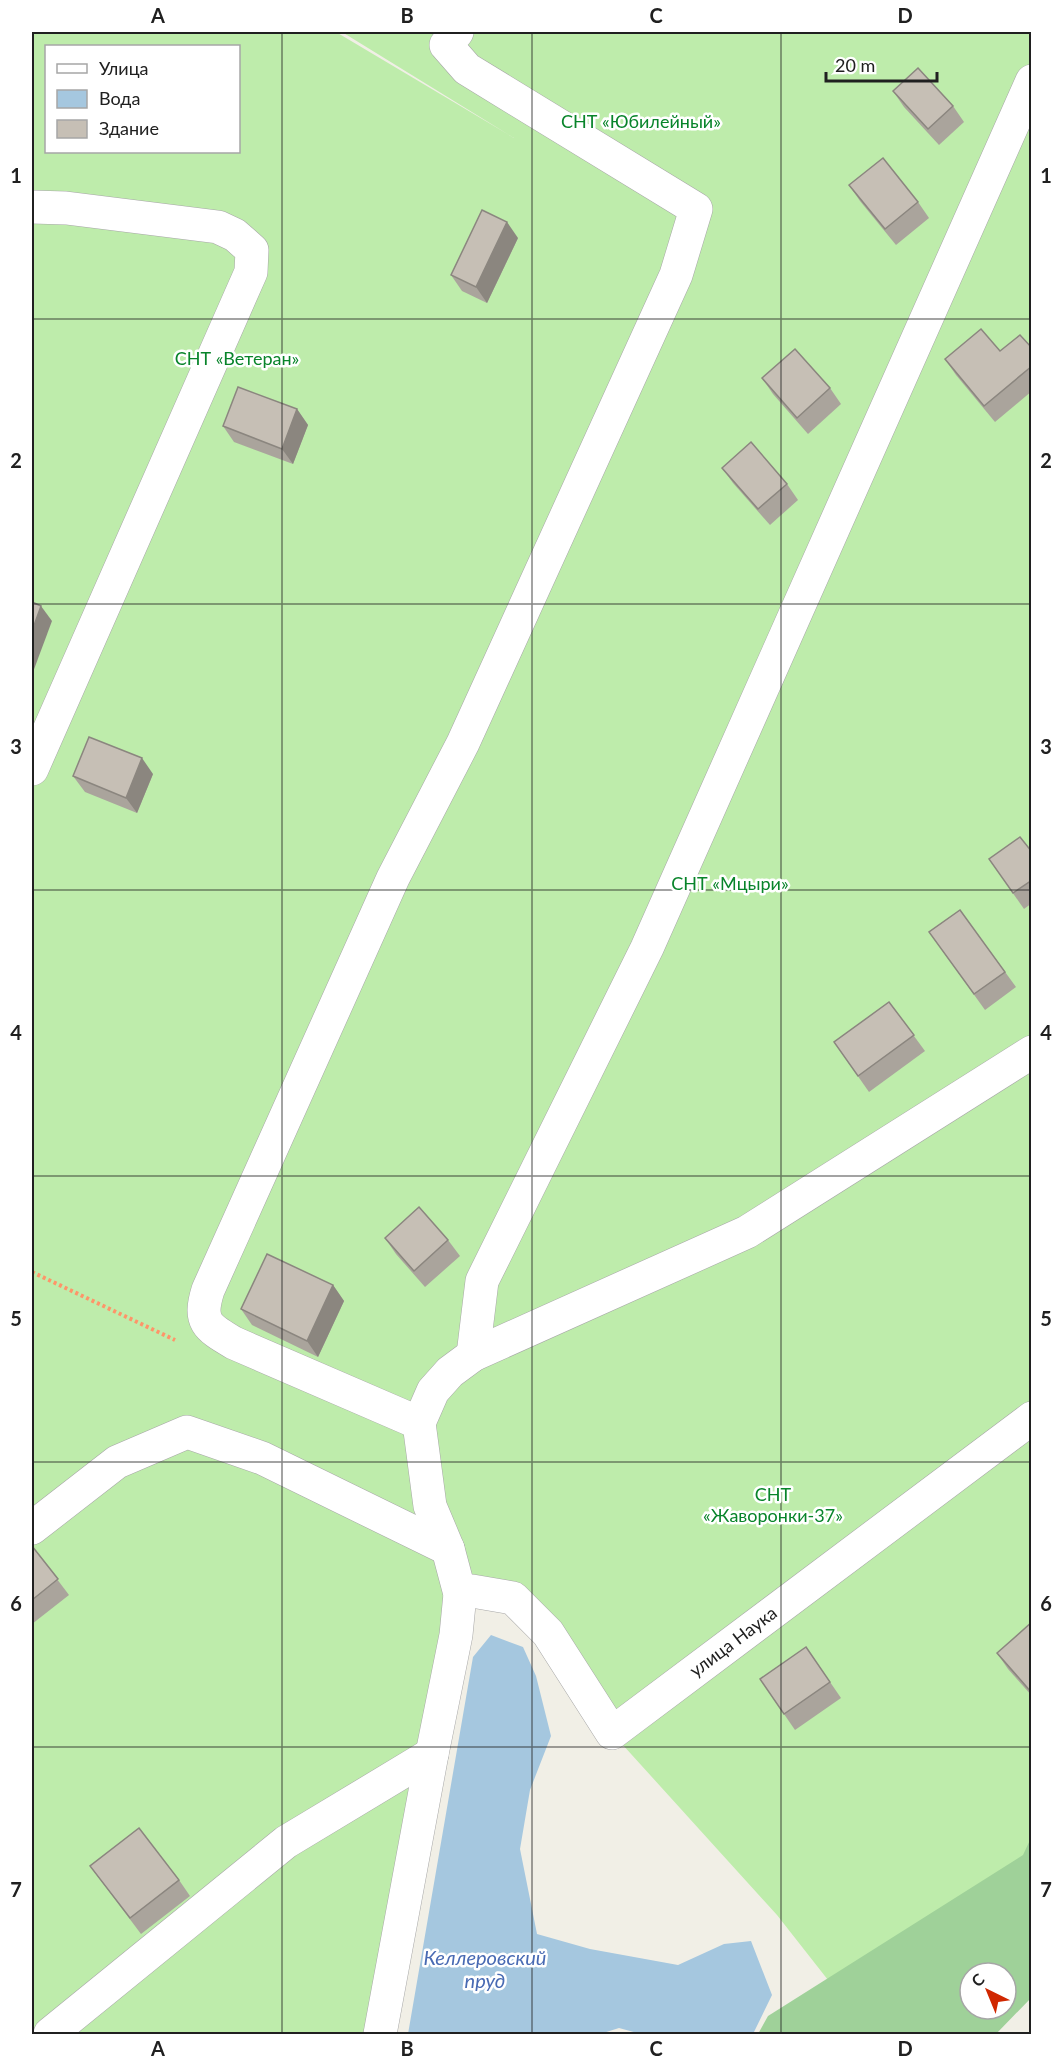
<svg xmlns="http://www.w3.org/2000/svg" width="1063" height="2066" viewBox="0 0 1063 2066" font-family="Lato,sans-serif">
  <rect width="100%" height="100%" fill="#f1efe6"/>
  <!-- grass -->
  <path fill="#beecab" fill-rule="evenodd" d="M32 32H336L514 138 342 32H1031V1955L1006 1973H970V2009L961 2034 839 1994 777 1915 612 1733 548 1633 472 1591 380 2034H32ZM46 46H238V152H46Z"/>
  <!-- forest -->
  <path fill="#9fd199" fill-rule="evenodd" d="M1031 1838V1998L996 2034H758L768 2016 1023 1855ZM970 1973H1006V2009H970Z"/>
  <!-- water -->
  <polygon fill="#a5c7df" points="491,1635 523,1647 536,1676 551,1736 530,1790 520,1849 537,1934 590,1949 678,1965 724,1944 751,1941 772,1995 753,2034 641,2034 619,2028 600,2034 408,2034 473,1657"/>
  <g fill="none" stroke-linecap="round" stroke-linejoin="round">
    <defs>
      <g id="minor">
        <polyline points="32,207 66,208 218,227 235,235 252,250 251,272 32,769"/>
        <polyline points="473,1355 482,1281 647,948 1032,81"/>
        <path d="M419 1423 234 1343C207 1327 198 1322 208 1290L393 878 463 743 676 275 696 209 467 69 446 45 457 32"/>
        <polyline points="32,1528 117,1462 187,1432 262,1458 448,1549"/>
        <path id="s1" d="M460 1594 472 1591 513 1598 548 1633 612 1733 1032 1418"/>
        <polyline points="50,2034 286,1842 432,1754"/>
        <polyline points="380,2034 432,1754 456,1635 460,1594 448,1549 430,1506 419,1423 433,1391 450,1372 473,1355 747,1232 1032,1052"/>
      </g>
    </defs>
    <!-- minor casing -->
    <use href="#minor" stroke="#a7a7a7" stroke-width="34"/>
    <!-- path -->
    <polyline stroke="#fe9569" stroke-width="4" stroke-dasharray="3 3" stroke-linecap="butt" points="32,1272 175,1340"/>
    <!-- minor -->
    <use href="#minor" stroke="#fff" stroke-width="33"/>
  </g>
  <!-- wall -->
  <g fill="#aaa49c">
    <polygon points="893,91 953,106 964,122 939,145 904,107"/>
    <polygon points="849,185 918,202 929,218 896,245 860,201"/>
    <polygon points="518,238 487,303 462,291 451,275"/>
    <polygon points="1032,348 1032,391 995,422 956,375 945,359 1000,351"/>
    <polygon points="762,378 830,388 841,404 808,434 773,394"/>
    <polygon points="297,409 308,425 293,464 234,442 223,426"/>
    <polygon points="722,468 787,484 798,500 770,525 733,483"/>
    <polygon points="153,774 137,813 85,792 73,776"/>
    <polygon points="1032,852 1032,903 1024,909 989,859"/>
    <polygon points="960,910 1016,987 985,1010 929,932"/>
    <polygon points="889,1002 925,1051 869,1092 834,1042"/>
    <polygon points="385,1238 448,1240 460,1256 425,1287 396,1254"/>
    <polygon points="333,1285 344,1301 318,1357 252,1325 241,1309"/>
    <polygon points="32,1546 69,1595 32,1624"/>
    <polygon points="1032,1622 1032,1696 1008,1669 997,1653"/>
    <polygon points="806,1647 841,1698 795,1730 760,1679"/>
    <polygon points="90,1866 179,1880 190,1896 141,1934"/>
  </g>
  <!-- shaded-wall -->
  <g fill="#8b867f">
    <polygon points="507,222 518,238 487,303 476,287"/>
    <polygon points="297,409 308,425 293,464 282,449"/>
    <polygon points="41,606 52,621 33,672 32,669 32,631"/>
    <polygon points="142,758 153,774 137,813 126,798"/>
    <polygon points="333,1285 344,1301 318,1357 307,1341"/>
  </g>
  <!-- building -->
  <g fill="#c6bfb5" stroke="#8b867f" stroke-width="1.5">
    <polygon points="918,68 953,106 928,129 893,91"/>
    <polygon points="883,158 918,202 885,229 849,185"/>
    <polygon points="482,210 507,222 476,287 451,275"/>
    <polygon points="981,329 1000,351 1020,335 1032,348 1032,366 984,406 945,359"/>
    <polygon points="795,349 830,388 797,418 762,378"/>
    <polygon points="238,387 297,409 282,449 223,426"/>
    <polygon points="751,442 787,484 758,509 722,468"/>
    <polygon points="32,602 41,606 32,631"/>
    <polygon points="89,737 142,758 126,798 73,776"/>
    <polygon points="1020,837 1032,852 1032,880 1013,893 989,859"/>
    <polygon points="960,910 1005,972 974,994 929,932"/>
    <polygon points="889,1002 914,1035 858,1076 834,1042"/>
    <polygon points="419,1207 448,1240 414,1271 385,1238"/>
    <polygon points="267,1254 333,1285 307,1341 241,1309"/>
    <polygon points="32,1546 58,1579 32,1600"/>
    <polygon points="1032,1622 1032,1693 997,1653"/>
    <polygon points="806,1647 830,1682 784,1714 760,1679"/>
    <polygon points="139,1828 179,1880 130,1918 90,1866"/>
  </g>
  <!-- grid -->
  <path fill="none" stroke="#202020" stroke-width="1.5" stroke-opacity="0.55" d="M282 32V2034M532 32V2034M781 32V2034M32 319H1032M32 604H1032M32 890H1032M32 1176H1032M32 1462H1032M32 1747H1032"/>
  <g text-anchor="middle" stroke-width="5" stroke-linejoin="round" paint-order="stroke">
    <!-- park labels -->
    <g font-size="18" fill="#08842a" stroke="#fff">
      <text x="641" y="128">СНТ «Юбилейный»</text>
      <text x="237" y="365">СНТ «Ветеран»</text>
      <text x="730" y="890">СНТ «Мцыри»</text>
      <text x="773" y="1501">СНТ<tspan x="773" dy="21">«Жаворонки-37»</tspan></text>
    </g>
    <!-- street labels -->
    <g font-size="18" fill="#202020" stroke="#fff">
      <text dy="6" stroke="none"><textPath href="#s1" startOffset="374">улица Наука</textPath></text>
    </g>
    <!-- water labels -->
    <g font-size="20" font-style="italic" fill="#486ab3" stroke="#fff">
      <text x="485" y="1965">Келлеровский<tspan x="485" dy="23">пруд</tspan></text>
    </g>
  </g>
  <!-- border -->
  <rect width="1063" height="2066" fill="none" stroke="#ffffff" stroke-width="66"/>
  <!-- legend -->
  <rect x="45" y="45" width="195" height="108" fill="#ffffff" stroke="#a6a6a6" stroke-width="1.5"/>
  <rect x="57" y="64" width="30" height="9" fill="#ffffff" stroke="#a6a6a6" stroke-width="1.5"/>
  <text x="99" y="75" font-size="18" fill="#202020">Улица</text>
  <rect x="57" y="90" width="30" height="18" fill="#a5c7df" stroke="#a6a6a6" stroke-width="1.5"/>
  <text x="99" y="105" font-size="18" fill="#202020">Вода</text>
  <rect x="57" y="120" width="30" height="18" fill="#c6bfb5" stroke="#a6a6a6" stroke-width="1.5"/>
  <text x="99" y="135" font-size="18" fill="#202020">Здание</text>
  <!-- north arrow -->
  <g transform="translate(988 1991) rotate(317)"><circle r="28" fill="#ffffff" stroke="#a6a6a6" stroke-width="1.5"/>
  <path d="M0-4.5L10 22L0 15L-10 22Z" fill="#d02700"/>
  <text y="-9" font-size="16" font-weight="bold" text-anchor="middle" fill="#202020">С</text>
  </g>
  <!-- scale -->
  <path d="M826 72v9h111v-9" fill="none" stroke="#202020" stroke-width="3"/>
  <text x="835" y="72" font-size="18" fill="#202020" stroke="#ffffff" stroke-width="4.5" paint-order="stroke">20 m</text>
  <rect x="33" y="33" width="997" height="2000" fill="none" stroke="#202020" stroke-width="2"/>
  <g font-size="20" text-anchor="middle" font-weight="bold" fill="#202020">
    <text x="158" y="23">A</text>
    <text x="407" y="23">B</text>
    <text x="656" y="23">C</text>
    <text x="905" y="23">D</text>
    <text x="16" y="183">1</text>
    <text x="1046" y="183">1</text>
    <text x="16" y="468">2</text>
    <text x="1046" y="468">2</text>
    <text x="16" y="754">3</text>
    <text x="1046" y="754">3</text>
    <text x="16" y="1040">4</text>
    <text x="1046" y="1040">4</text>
    <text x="16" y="1326">5</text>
    <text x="1046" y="1326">5</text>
    <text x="16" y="1611">6</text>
    <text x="1046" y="1611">6</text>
    <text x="16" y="1897">7</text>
    <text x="1046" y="1897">7</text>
    <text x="158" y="2056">A</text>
    <text x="407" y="2056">B</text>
    <text x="656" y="2056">C</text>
    <text x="905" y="2056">D</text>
  </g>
</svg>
